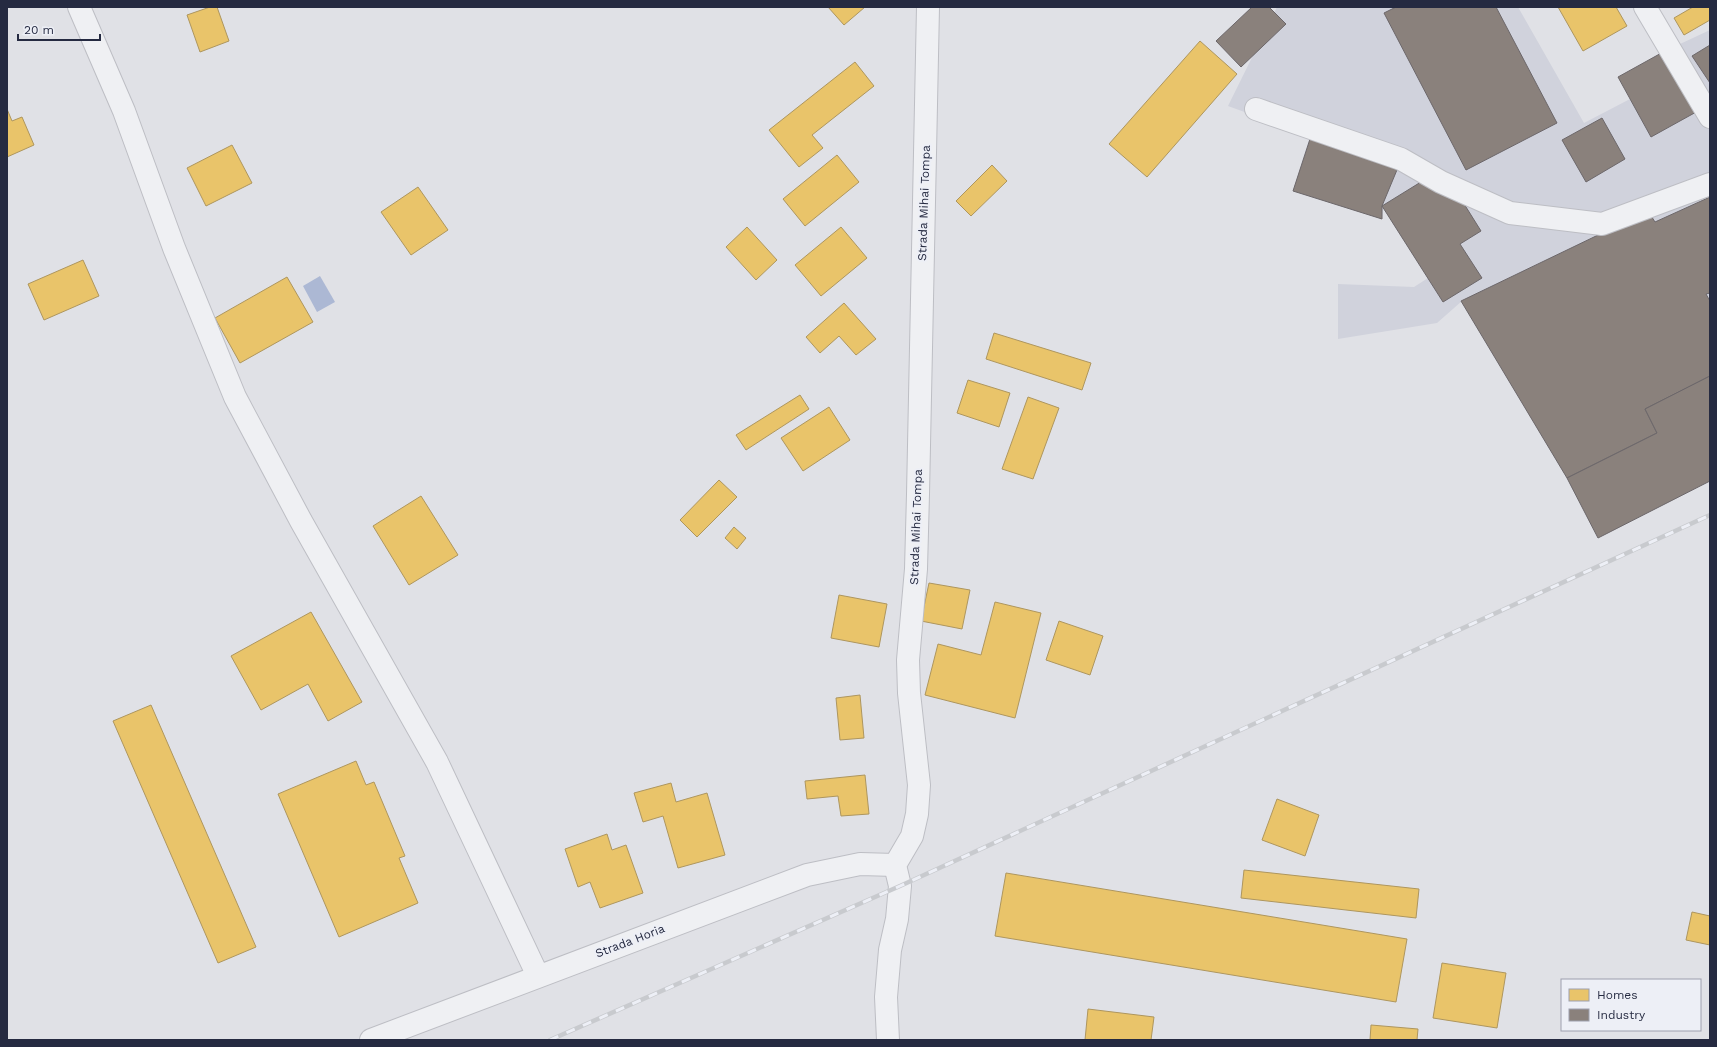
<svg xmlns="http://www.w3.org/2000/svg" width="1717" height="1047" viewBox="0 0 1717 1047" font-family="'Work Sans',sans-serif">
  <rect width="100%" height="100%" fill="#e0e1e6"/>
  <!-- built -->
  <polygon fill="#d0d2dc" points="1277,7 1518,7 1584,123 1630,99 1665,51 1710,30 1710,481 1598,538 1567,478 1462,301 1437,323 1338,339 1338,284 1414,287 1428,278 1383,207 1382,219 1293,191 1310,136 1228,106"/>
  <!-- water -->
  <polygon fill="#acb8d4" points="320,276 335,302 317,312 303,286"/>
  <!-- homes -->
  <g fill="#e9c46a" stroke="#ae965e">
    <polygon points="210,7 217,7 229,41 200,52 187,15"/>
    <polygon points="828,7 865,7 844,25"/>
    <polygon points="1558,7 1616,7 1627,26 1583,51"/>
    <polygon points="1693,7 1710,7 1710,20 1684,35 1674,18"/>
    <polygon points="1200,41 1237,74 1147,177 1109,144"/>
    <polygon points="855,62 874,86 812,135 823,148 799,167 769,130"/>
    <polygon points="7,109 12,121 22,117 34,145 7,157"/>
    <polygon points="232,145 252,183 206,206 187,168"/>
    <polygon points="837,155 859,182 805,226 783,199"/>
    <polygon points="992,165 1007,181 971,216 956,201"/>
    <polygon points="418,187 448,230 411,255 381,212"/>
    <polygon points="747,227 777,260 756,280 726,247"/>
    <polygon points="841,227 867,258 821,296 795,265"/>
    <polygon points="83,260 99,296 44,320 28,284"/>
    <polygon points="287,277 313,322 240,363 215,318"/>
    <polygon points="844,303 876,339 856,355 839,336 820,353 806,337"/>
    <polygon points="994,333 1091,363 1082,390 986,359"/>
    <polygon points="968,380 1010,393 999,427 957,413"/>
    <polygon points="800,395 809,409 746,450 736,435"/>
    <polygon points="1028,397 1059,408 1033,479 1002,469"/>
    <polygon points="829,407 850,440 803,471 781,438"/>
    <polygon points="719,480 737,497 697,537 680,520"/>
    <polygon points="421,496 458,555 409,585 373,526"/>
    <polygon points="734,527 746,538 737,549 725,538"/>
    <polygon points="929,583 970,590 962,629 921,621"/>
    <polygon points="839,595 887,604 879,647 831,638"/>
    <polygon points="995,602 1041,613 1015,718 925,695 938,644 981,655"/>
    <polygon points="311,612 362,702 328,721 308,684 261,710 231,656"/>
    <polygon points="1059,621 1103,636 1090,675 1046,660"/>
    <polygon points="860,695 864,738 840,740 836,698"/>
    <polygon points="151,705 256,947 218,963 113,721"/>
    <polygon points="356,761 366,785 374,782 405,856 399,858 418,903 339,937 278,794"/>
    <polygon points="865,775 869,814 841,816 838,796 807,799 805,781"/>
    <polygon points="671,783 676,802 707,793 725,855 678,868 663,816 643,822 634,793"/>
    <polygon points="1277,799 1319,815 1305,856 1262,840"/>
    <polygon points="607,834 612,850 626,845 643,893 600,908 590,882 578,887 565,849"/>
    <polygon points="1244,870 1419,889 1416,918 1241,898"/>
    <polygon points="1006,873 1407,939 1396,1002 995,936"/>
    <polygon points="1692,912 1710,916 1710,945 1686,940"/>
    <polygon points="1442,963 1506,973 1497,1028 1433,1018"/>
    <polygon points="1088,1009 1154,1017 1151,1040 1085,1040"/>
    <polygon points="1371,1025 1418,1029 1417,1040 1370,1040"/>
  </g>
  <!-- industry -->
  <g fill="#8a817c" stroke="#6c676a">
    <polygon points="1252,7 1269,7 1286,24 1241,67 1216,41"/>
    <polygon points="1396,7 1496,7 1557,123 1466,170 1384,13"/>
    <polygon points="1710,45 1710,83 1692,56"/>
    <polygon points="1665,51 1698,111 1651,137 1618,77"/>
    <polygon points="1602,118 1625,159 1586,182 1562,140"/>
    <polygon points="1311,136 1399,165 1382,206 1382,219 1293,191"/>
    <polygon points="1429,177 1461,199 1481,231 1460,244 1482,278 1443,302 1382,206"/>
    <polygon points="1710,197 1710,293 1706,294 1710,301 1710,376 1645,409 1657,433 1567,478 1461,301 1648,211 1655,222"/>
    <polygon points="1710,376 1710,481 1598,538 1567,478 1657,433 1645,409"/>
  </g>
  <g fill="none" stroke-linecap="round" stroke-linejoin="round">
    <defs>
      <g id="minor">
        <polyline points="79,7 124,111 174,248 235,397 301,521 437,762 538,976"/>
        <polyline points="1645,7 1710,117"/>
        <polyline points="1256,109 1401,159 1441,182 1510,213 1602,224 1710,184"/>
        <polyline points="371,1040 807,875 860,864 895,865"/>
        <polyline points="888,1040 886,997 890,950 897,919 900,886 895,865 912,836 917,814 919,785 909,693 908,660 916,569 918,494 928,7"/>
      </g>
    </defs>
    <!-- minor casing -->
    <use href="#minor" stroke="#bdbec4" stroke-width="24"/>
    <!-- minor -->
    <use href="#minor" stroke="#eff0f3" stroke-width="22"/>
    <defs>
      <polyline id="rail" points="550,1040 900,886 1710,515"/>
    </defs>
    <!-- rail casing -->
    <use href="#rail" stroke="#c8cace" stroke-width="4.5"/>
    <!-- rail -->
    <use href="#rail" stroke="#edeff6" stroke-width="3" stroke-dasharray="9" stroke-linecap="butt"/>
  </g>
  <g text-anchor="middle" stroke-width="4" stroke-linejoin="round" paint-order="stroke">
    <!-- street labels -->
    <g font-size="12" fill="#252a41" stroke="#edeff6">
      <text transform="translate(924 203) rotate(-88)" y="4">Strada Mihai Tompa</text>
      <text transform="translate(916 527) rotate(-88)" y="4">Strada Mihai Tompa</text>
      <text transform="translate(630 941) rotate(-21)" y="4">Strada Horia</text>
    </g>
  </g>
  <!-- border -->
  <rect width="1717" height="1047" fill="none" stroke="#252a41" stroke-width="16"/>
  <!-- legend -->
  <rect x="1561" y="979" width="140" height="52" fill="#edeff6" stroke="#9da0ae"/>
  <rect x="1569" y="989" width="20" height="12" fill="#e9c46a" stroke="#9da0ae"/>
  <text x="1597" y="999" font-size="12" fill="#252a41">Homes</text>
  <rect x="1569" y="1009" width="20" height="12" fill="#8a817c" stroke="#9da0ae"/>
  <text x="1597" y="1019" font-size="12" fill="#252a41">Industry</text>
  <!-- scale -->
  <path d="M18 34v6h82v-6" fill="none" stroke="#252a41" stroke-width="2"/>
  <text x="24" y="34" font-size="12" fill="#252a41" stroke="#edeff6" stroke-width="3" paint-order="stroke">20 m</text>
</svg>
